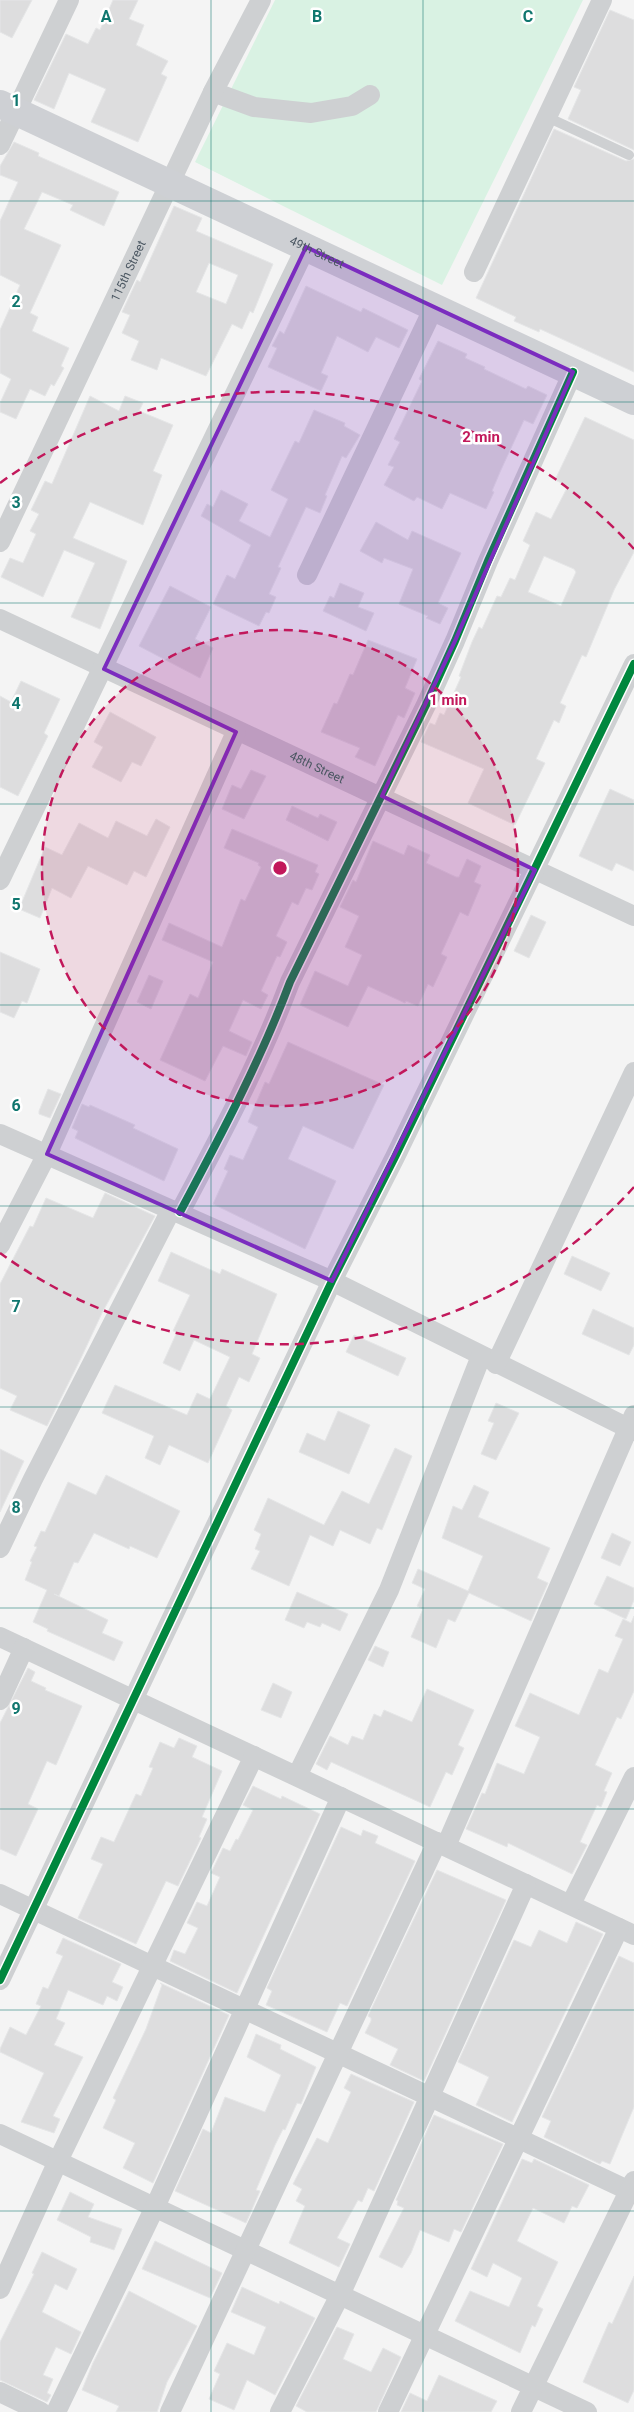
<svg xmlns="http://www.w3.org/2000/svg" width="634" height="2412" viewBox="0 0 634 2412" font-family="Roboto,sans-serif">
  <rect width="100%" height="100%" fill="#f4f4f4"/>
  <!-- green -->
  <polygon fill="#d9f2e3" points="275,0 583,0 442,285 195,162"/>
  <!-- building -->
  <g fill="#ddddde" stroke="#e5e6e7" fill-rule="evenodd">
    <polygon points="0,0 32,0 12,38 0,32"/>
    <polygon points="113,0 138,0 129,19 144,25 136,45 168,61 161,74 167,77 138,142 91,122 106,89 69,73 54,109 34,100 66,34 88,44 96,28 100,30"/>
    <polygon points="610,10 634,20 634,150 568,119 581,90 574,87"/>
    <polygon points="554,129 626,161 634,159 634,372 540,329 539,332 514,321 516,317 476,298"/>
    <polygon points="14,142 39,153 38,156 119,192 104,226 70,210 73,205 42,192 24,229 61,245 30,313 38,317 32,331 69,348 61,366 64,368 54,386 51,384 45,396 30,389 16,419 0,412 0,403 11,379 0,373 0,330 20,285 0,275 0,221 18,182 0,175 0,166"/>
    <path d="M174 206 202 218 196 231 273 264 253 313 250 311 242 329 232 324 206 376 161 358 157 370 131 360 139 341 122 333 130 315 122 312 137 280 140 282ZM209 263 238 275 226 304 196 292Z"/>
    <polygon points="306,286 361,312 363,308 408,330 399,348 376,337 368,352 337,336 321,373 328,376 321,391 268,367 277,348 272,346 280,331 284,334"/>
    <polygon points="438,341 467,354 465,358 485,367 484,369 526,389 528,386 547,395 533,424 524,420 500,472 492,491 494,492 486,509 450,493 442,509 417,497 414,501 384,485 394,467 388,465 400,442 394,439 422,381 419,379"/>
    <polygon points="90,396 119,411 125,396 143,403 139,411 173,425 153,471 162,475 143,525 90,502 73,538 127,561 100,629 71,617 95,563 64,550 43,597 1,577 10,558 23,563 36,534 30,531 39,514 31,510 45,481 52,484"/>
    <polygon points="314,410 345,423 344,426 360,435 346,458 342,456 325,495 327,496 320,513 306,507 278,567 281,568 269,594 276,597 269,613 266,612 259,626 213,604 227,575 235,579 251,545 201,516 207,504 213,507 221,490 248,504 239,521 270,537 288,499 271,490 295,441 299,443"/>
    <path d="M585 417 634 440V552L614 590 586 657 582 655 560 703 566 706 559 723 554 720 536 759 545 763 515 825 468 803 484 769 421 742 430 723 435 725 440 713 444 715 461 677 459 676 472 642 479 627 482 629 497 596 501 597 510 578 515 580 530 545 523 541 536 512 551 519 568 486 555 480ZM544 556 574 569 576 572 561 606 528 592Z"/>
    <polygon points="376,522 408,540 412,531 461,553 438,603 448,608 440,624 426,618 428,616 399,604 413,569 384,558 382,563 360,551"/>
    <polygon points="340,583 364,593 358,607 374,613 366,631 323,611 330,596 334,598"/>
    <polygon points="170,586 211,607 195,639 213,648 200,678 139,646"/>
    <polygon points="368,640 417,659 405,688 415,693 404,718 398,715 375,766 355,757 360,748 321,732 334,703 337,704 350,674 353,675"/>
    <polygon points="21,681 60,699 44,733 48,736 18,796 0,787 0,696 11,702"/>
    <polygon points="110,712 156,737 141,766 132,762 121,782 92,767 103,747 94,742"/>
    <polygon points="251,770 266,776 244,819 222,809 232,785 241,789"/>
    <polygon points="610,789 634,800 634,871 616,863 612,871 579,856"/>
    <polygon points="292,806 318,818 320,814 337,822 328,841 286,820"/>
    <polygon points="156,819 170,827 146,877 134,871 127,885 88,866 71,898 52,888 40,918 19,909 45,847 62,855 79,823 108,838 116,821 147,836"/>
    <polygon points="232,829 318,865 315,872 319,874 312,890 306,888 298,905 292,902 276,936 287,942 280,957 277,956 261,991 268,995 261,1009 243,1000 229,1031 252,1042 246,1056 223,1046 205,1081 160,1060 190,994 198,998 213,962 162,940 169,923 222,947 241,899 245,901 261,867 258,865 259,863 224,848"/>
    <polygon points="373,841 404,855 408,845 430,855 426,863 456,877 459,877 467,859 481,866 474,882 481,885 468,916 460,912 441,954 447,957 433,987 428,984 418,1006 406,1001 405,1003 368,986 348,1027 300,1005 315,971 348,986 362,955 345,947 359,916 340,907 353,880 356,882"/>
    <polygon points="531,915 546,922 529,958 514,951"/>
    <polygon points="0,952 40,969 27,1003 22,1001 14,1018 0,1012"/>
    <polygon points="149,975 163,981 151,1009 137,1002"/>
    <polygon points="288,1042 384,1085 353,1149 303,1126 288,1159 336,1181 305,1249 213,1204 228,1171 224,1169 230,1155 243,1160 258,1127 248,1122 265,1082 269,1084"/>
    <polygon points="48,1089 61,1094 50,1118 39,1114 39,1111"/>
    <polygon points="82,1104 89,1107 90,1105 135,1125 133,1128 178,1149 164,1181 75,1138 78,1131 72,1128"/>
    <polygon points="105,1193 155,1216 102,1313 81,1358 47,1426 10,1410 17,1396 0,1388 0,1284 30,1226 33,1227 46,1198 93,1218"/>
    <polygon points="171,1252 220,1274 222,1269 277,1294 252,1354 260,1358 249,1382 239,1377 226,1406 232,1410 208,1463 169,1445 160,1465 145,1458 154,1436 102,1413 115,1385 187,1415 197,1393 210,1399 230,1357 194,1340 180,1371 163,1363 177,1332 173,1331 190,1295 158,1281"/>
    <polygon points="572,1256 610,1273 601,1291 564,1274"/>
    <polygon points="593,1309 634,1328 634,1345 629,1355 582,1334"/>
    <polygon points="354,1335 406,1358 398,1376 346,1352"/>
    <polygon points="496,1403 519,1413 496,1460 481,1454 494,1423 488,1421"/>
    <polygon points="338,1411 370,1425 349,1474 299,1452 307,1433 325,1441"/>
    <polygon points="395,1448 412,1456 382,1530 377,1528 370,1544 340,1530 333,1546 310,1535 289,1586 251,1569 260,1551 255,1549 261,1534 254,1530 268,1498 324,1525 342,1491 369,1504"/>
    <polygon points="0,1449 24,1461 0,1512"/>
    <polygon points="106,1475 180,1511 157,1558 130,1546 129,1549 94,1533 78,1563 74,1562 59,1596 54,1594 108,1620 102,1633 123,1642 114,1661 47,1631 48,1629 33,1622 47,1590 25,1580 32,1562 30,1561 37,1547 34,1546 41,1531 45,1532 68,1482 96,1495"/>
    <polygon points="474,1485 489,1492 478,1517 550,1548 537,1578 548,1583 531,1621 469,1593 455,1622 448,1619 436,1648 411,1637 423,1609 417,1606 425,1589 412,1583 418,1569 468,1591 483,1556 442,1538 453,1506 462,1510"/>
    <polygon points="612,1533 631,1542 620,1566 601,1558"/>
    <polygon points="607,1576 634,1588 634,1600 626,1619 594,1604"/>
    <polygon points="297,1592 348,1614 340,1631 322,1623 320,1627 307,1622 304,1628 285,1620"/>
    <polygon points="634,1616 634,1691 621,1719 617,1717 595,1765 612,1773 604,1791 607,1792 601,1807 597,1805 580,1842 587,1845 572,1874 508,1843 507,1847 466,1829 482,1793 485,1794 497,1763 524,1774 540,1737 515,1726 530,1693 579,1715 599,1669 608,1673 623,1639 615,1636 623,1619 631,1623"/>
    <polygon points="375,1646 389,1652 383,1667 368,1660"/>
    <polygon points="28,1668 35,1672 31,1681 46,1688 45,1690 82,1706 56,1765 47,1761 28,1804 38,1809 16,1856 0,1849 0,1723"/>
    <polygon points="273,1683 292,1692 281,1718 261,1710"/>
    <polygon points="427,1689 474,1710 458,1745 464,1748 452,1775 446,1772 430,1807 331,1762 327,1770 316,1764 330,1736 348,1745 352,1736 363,1740 374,1714 381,1717 384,1710 412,1722"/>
    <polygon points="179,1738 197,1746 192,1757 222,1771 202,1817 207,1819 199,1837 201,1838 178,1886 166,1881 136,1944 78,1918 103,1864 91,1859 101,1837 114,1842 136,1794 141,1796 153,1768 149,1767 160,1742 174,1748"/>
    <polygon points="253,1786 281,1799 282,1796 320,1814 237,1993 170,1961 174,1950 185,1954 198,1928 187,1923 197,1902 207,1906 220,1877 211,1873 223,1848 230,1851 236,1839 238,1840 253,1810 243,1805"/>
    <polygon points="341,1827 361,1836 363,1830 378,1836 375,1843 415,1861 347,2006 340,2003 327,2032 266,2005 272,1991 267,1988"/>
    <polygon points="437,1870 506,1900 424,2081 390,2065 398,2049 365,2033 371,2021 371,2018 368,2016"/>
    <polygon points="576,1922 603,1934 512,2122 476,2105 489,2077 458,2062 514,1940 531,1947 539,1930 567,1943"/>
    <polygon points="63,1938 121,1964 112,1982 123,1987 117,2001 107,1996 103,2005 68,1990 56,2019 65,2023 54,2045 83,2057 53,2116 60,2119 54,2133 21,2122 44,2073 0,2052 0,2049 10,2027 26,2035 41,2006 36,2004 43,1987 48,1989 63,1956 56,1953"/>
    <polygon points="619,1956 634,1963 634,2107 610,2164 602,2161 600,2164 544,2137 551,2121 542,2117"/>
    <polygon points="160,1983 229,2015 153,2183 123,2168 135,2143 103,2128 116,2100 113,2098 146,2029 162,1985"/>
    <polygon points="256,2034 281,2045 280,2049 316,2067 301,2104 297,2103 285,2130 283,2129 275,2145 256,2190 260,2191 246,2223 175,2191 203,2129 211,2133 225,2097 265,2112 281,2075 247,2057"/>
    <polygon points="351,2074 414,2102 374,2191 368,2188 362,2202 358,2200 337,2238 350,2244 339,2267 289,2243 305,2206 296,2201 302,2189 293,2184 317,2138 328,2143 351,2092 344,2088"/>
    <polygon points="434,2115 503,2144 461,2232 454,2229 449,2242 420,2230 411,2253 402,2268 379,2257 404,2208 397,2205 398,2201 396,2200"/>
    <polygon points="522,2159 532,2163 534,2159 589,2185 577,2208 572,2206 564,2223 533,2208 517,2241 558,2262 537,2306 543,2309 535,2327 532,2325 520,2353 455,2321 470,2291 509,2307 522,2278 493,2263 487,2277 471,2269"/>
    <polygon points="70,2192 94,2204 88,2217 122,2229 114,2250 90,2242 91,2237 57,2220"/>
    <polygon points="155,2241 222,2273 210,2298 142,2269"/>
    <polygon points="42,2252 77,2269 67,2290 55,2284 42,2312 81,2332 71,2354 56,2347 43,2375 53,2379 47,2393 51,2395 47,2402 0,2380 0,2342 34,2274 32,2273"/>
    <polygon points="634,2276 634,2390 628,2403 583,2382 609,2322 612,2324"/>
    <polygon points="242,2287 279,2304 280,2301 315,2318 275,2395 247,2380 234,2410 209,2399 220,2374 214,2371 227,2343 254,2355 266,2327 231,2312"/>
    <polygon points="129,2291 197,2326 167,2382 157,2412 116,2412 119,2406 82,2390 93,2363"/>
    <polygon points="337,2327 354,2334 343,2359 371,2372 383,2348 401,2357 376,2412 307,2412 296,2406"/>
    <polygon points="439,2375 497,2401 491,2412 401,2412 410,2393 427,2401"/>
  </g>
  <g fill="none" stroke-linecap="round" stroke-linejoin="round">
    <!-- service -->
    <polyline stroke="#ced0d2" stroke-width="10" points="547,117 629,155"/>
    <!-- minor -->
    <g stroke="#ced0d2" stroke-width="20">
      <polyline points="213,92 254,107 311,113 352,106 370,95"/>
      <polyline points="0,145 69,0"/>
      <polyline points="474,272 602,0"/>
      <path id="s1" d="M0 542 213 92 261 0"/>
      <polyline points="307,575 434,307"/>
      <path id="s2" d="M0 619 634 916"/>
      <polyline points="0,880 306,247"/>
      <polyline points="0,1134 332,1281 634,1431"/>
      <path d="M180 1212C220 1137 260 1062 290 982L426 705 455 641 488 561 573 372"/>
      <polyline points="0,1245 47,1154 236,732"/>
      <polyline points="496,1364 634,1072"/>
      <polyline points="0,1548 33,1479 171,1210"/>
      <polyline points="0,1637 634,1935"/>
      <polyline points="0,1700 24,1648"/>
      <polyline points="297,1776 389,1590 481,1356"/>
      <polyline points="446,1846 634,1415"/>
      <polyline points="0,1894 634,2193"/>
      <polyline points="571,1904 634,1777"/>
      <polyline points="0,1980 332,1281 395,1157 634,664"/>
      <polyline points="0,2134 587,2412"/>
      <polyline points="0,2289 58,2161 254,1756"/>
      <polyline points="0,2392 41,2412"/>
      <polyline points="56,2412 155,2207 341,1797"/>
      <polyline points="170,2412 437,1842"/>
      <polyline points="280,2412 340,2295 526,1884"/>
      <polyline points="388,2412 619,1928"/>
      <polyline points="521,2412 634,2181"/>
    </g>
    <!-- secondary -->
    <path stroke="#ced0d4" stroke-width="28" id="s3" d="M0 104 634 401"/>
    <defs>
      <g id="cycleway">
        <path d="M180 1212C220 1137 260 1062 290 982L426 705 455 641 488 561 573 372"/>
        <polyline points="0,1980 332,1281 395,1157 634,664"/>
      </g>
    </defs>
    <!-- cycleway casing -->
    <use href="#cycleway" stroke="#fff" stroke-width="11"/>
    <!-- cycleway -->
    <use href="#cycleway" stroke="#00873e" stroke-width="8"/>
  </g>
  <!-- marked area -->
  <path fill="#7b2cbf" fill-opacity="0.2" stroke="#7b2cbf" stroke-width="4" stroke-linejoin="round" d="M306 247 573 372 455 641 382 796 535 870 332 1281 47 1154 236 732 104 669Z"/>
  <!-- grid -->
  <path fill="none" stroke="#0f766e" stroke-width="1" stroke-opacity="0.55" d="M211 0V2412M423 0V2412M0 201H634M0 402H634M0 603H634M0 804H634M0 1005H634M0 1206H634M0 1407H634M0 1608H634M0 1809H634M0 2010H634M0 2211H634"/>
  <!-- distance rings -->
  <circle cx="280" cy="868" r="238" fill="#c2185b" fill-opacity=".12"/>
  <g fill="none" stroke="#c2185b" stroke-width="2.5" stroke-dasharray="9 6">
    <circle cx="280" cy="868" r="238"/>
    <path d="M634 1187A476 476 0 0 1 0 1253M0 483A476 476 0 0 1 634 549"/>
  </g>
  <g text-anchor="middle" stroke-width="5" stroke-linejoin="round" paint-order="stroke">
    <!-- street labels -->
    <g font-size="12" fill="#4a5661" stroke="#fff">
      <text dy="4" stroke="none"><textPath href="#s3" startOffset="350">49th Street</textPath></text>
      <text dy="4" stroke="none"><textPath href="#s1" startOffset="300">115th Street</textPath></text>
      <text dy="4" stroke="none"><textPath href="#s2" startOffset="350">48th Street</textPath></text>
    </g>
  </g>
  <g font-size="16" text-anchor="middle" font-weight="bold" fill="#0f766e" stroke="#fff" stroke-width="5" stroke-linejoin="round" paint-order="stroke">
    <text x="106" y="22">A</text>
    <text x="317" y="22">B</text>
    <text x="528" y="22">C</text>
    <text x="16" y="106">1</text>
    <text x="16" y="307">2</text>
    <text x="16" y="508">3</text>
    <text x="16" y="709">4</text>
    <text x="16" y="910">5</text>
    <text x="16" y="1111">6</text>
    <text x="16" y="1312">7</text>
    <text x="16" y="1513">8</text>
    <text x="16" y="1714">9</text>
  </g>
  <circle cx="280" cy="868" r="8" fill="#c2185b" stroke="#fff" stroke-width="2.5"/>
  <g font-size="15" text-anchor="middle" font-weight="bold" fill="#c2185b" stroke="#fff" stroke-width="5" stroke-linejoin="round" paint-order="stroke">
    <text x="481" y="442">2 min</text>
    <text x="448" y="705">1 min</text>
  </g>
</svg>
